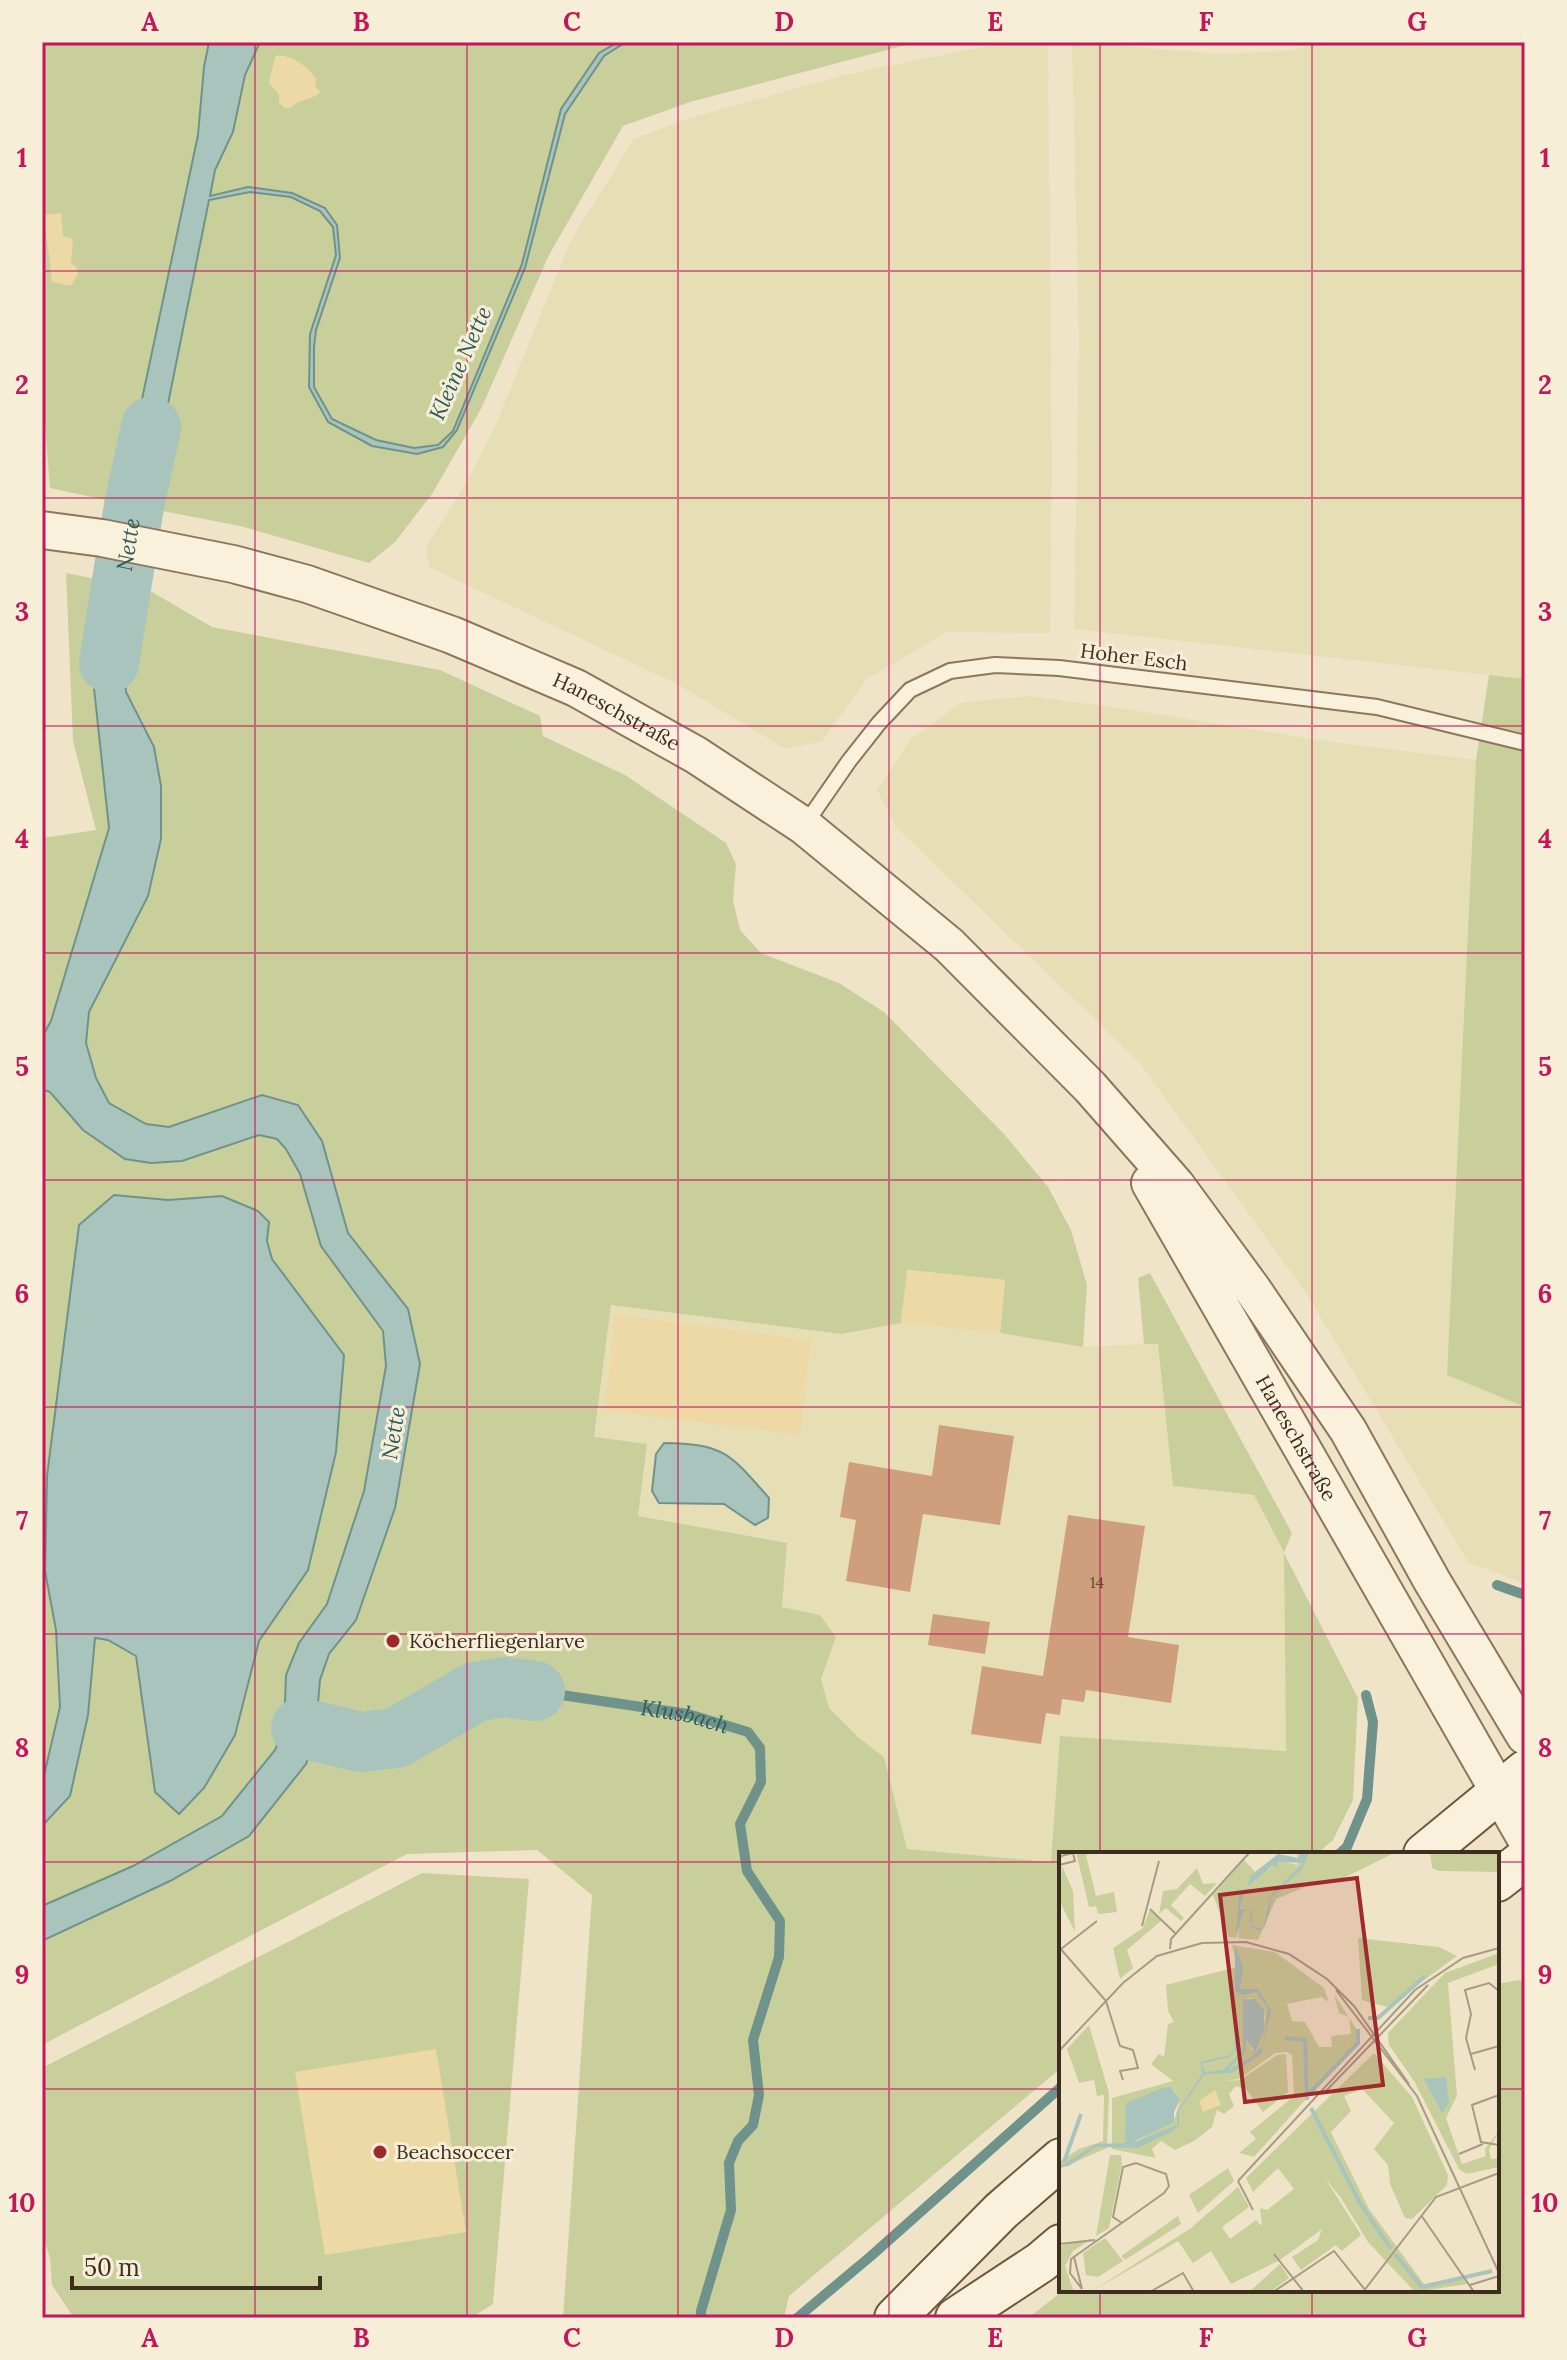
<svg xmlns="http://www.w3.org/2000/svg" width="1567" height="2360" viewBox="0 0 1567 2360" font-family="Lora,serif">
  <rect width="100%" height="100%" fill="#f0e4c8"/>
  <!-- farmland -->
  <g fill="#e6deb5">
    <polygon points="1008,42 1048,44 1052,466 1050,633 947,632 867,679 822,741 786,749 677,684 429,567 426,546 463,489 498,419 571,240 634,139 690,118 844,75"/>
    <polygon points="1072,42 1222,54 1289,51 1323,42 1525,42 1525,679 1074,629 1079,339"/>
    <polygon points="1027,696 1119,708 1332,742 1476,760 1447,1374 1525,1407 1525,1584 1468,1562 1306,1293 1139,1062 896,827 877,790 911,739 960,703"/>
    <polygon points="907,1270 1005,1280 1000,1333 1083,1347 1158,1343 1173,1486 1254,1495 1284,1552 1286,1751 1060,1736 1052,1862 907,1849 884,1757 858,1737 829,1708 821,1679 836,1637 820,1615 782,1608 637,1516 594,1438 611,1305 841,1334 901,1323"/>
  </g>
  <!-- green -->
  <g fill="#c9cf9b" fill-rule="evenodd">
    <polygon points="42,42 209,42 204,67 198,135 120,503 50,488 42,388"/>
    <polygon points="243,42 917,42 690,102 623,126 549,255 481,409 432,494 395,542 369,563 240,526 147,508 215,170 233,132 245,75 255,53"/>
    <path d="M66 573 147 589 212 627 440 670 540 716 543 736 625 775 726 843 736 864 733 900 740 930 761 953 839 983 884 1012 1004 1134 1048 1187 1071 1230 1087 1285 1083 1347 1000 1333 1005 1280 908 1270 901 1323 841 1334 611 1305 594 1437 647 1444 638 1516 787 1543 782 1607 820 1615 836 1637 821 1679 829 1708 858 1737 884 1757 907 1849 1051 1862 1060 1736 1286 1751 1284 1552 1254 1495 1173 1486 1158 1344H1144L1138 1278 1150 1273 1292 1533 1284 1553 1358 1698 1353 1800 1333 1840 1317 1854H1061V2068L789 2296 784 2318H563L592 1895 537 1850 407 1854 42 2045V838L96 830 73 741ZM115 1195 168 1200 222 1196 267 1241 272 1259 344 1355 336 1452 308 1570 259 1641 235 1735 155 1792 135 1655 108 1640 56 1630 45 1571 47 1476 79 1225Z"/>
    <polygon points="1489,675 1525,679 1525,1407 1447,1375 1476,760"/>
    <polygon points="422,1873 529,1879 493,2304 471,2318 74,2318 52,2285 50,2258 42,2233 42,2068"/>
    <polygon points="1519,1980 1525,1983 1525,2318 1028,2318 1064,2290 1497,2290 1497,1984"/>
  </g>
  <!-- sand -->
  <g fill="#ecd9a5">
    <path d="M279 55C296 58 306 65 316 79L315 86 320 92C312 101 297 99 291 108H285L279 103V94L269 83 275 57Z"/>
    <polygon points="61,213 63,236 73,239 71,264 76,266 78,274 71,286 52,282 44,215"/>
    <polygon points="907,1270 1005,1280 1000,1333 901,1323"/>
    <polygon points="615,1314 811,1340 800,1435 605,1411"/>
    <polygon points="436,2049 466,2232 325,2255 295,2072"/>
  </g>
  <!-- water -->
  <g fill="#a9c4bc" stroke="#6f938a" stroke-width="2">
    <polygon points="209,42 260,42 245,75 233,132 215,170 210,196 248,187 292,193 325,208 337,225 340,258 316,330 314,347 314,387 332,419 376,440 414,448 438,445 453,431 522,264 561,109 599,53 618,42 626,42 604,56 565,114 525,268 457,430 443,447 417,454 372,446 328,422 309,387 310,334 336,255 333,227 320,211 291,197 250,192 209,200 147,508 120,503 198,135 204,67"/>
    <polygon points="106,581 137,587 125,668 126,692 154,747 161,786 161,839 148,896 89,1012 86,1043 96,1078 109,1103 146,1124 169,1127 262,1095 298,1105 322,1141 348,1233 408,1309 420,1364 395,1508 356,1620 329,1654 320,1680 315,1738 306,1764 249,1836 170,1881 42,1941 42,1906 133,1866 222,1816 275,1750 284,1729 286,1675 299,1643 327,1604 364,1491 386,1366 383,1331 321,1246 300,1174 286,1149 277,1139 259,1135 182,1161 151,1163 125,1159 83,1130 50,1092 42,1089 42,1037 51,1021 109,828 94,688"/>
    <polygon points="114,1195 168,1200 222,1196 258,1211 269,1222 267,1241 272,1259 344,1355 336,1452 308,1570 259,1641 235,1735 204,1788 179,1814 155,1792 136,1656 108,1640 95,1638 88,1715 70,1796 42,1826 42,1784 60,1707 56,1630 45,1571 47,1476 79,1225"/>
    <path d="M664 1443C725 1444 730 1454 769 1498L768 1518 755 1525 724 1504 659 1503 652 1491 656 1454Z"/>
  </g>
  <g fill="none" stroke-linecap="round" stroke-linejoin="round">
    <!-- stream -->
    <g stroke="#6f938a" stroke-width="10">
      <polyline points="1497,1585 1525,1595"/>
      <path id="s1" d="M535 1691 688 1714 748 1732 760 1748 761 1782 740 1824 747 1871 780 1921 779 1957 753 2040 759 2095 753 2125 738 2141 729 2163 731 2210 701 2311V2318"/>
      <polyline points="1339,1854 1347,1847 1367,1799 1373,1722 1366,1695"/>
      <polyline points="797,2318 871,2256 1061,2087"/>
    </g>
    <!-- river -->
    <g stroke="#a9c4bc" stroke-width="60">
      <path id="s2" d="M109 663 134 506 151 427"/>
      <polyline points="301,1728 361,1742 396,1738 475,1692 505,1687 535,1691"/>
    </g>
  </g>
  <!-- building -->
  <g fill="#cf9f7d">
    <polygon points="939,1425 1014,1436 1000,1525 923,1514 910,1592 846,1581 856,1520 840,1517 849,1462 932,1476"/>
    <polygon points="1068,1515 1145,1526 1128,1637 1179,1645 1171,1703 1086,1690 1084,1702 1062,1699 1060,1715 1046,1713 1041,1744 971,1734 982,1666 1043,1676"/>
    <polygon points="933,1614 990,1622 985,1654 928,1645"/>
  </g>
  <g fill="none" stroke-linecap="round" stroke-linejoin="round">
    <defs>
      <polyline id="service" points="804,826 849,761 879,723 910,690 950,671 995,665 1059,668 1377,707 1525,743"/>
      <g id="tertiary">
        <path id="s3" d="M42 530 102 538 233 564 307 584 452 635 576 688 696 755 804 826 949 945 1090 1087 1176 1185 1253 1290 1348 1430 1432 1581 1525 1736"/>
        <path id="s4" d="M1150 1183 1525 1837"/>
      </g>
      <g id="secondary">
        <polyline points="1424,1854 1525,1771"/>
        <polyline points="1497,1881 1525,1859"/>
        <polyline points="895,2318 1001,2211 1061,2159"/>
        <polyline points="956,2318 1041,2262 1061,2245"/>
      </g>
    </defs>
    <!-- service casing -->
    <use href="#service" stroke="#8d765c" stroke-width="18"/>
    <!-- tertiary casing -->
    <use href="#tertiary" stroke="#8d765c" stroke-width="40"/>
    <!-- secondary casing -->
    <use href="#secondary" stroke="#6f573f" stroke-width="44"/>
    <!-- service -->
    <use href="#service" stroke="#faf1dc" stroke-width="14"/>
    <!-- tertiary -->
    <use href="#tertiary" stroke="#faf1dc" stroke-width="36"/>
    <!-- secondary -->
    <use href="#secondary" stroke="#faf1dc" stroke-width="40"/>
  </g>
  <!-- grid -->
  <path fill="none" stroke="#c2185b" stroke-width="2" stroke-opacity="0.55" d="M255 42V2318M467 42V2318M678 42V2318M889 42V2318M1100 42V1854M1312 42V1854M42 271H1525M42 498H1525M42 726H1525M42 953H1525M42 1180H1525M42 1407H1525M42 1634H1525M42 1862H1061M1497 1862H1525M42 2089H1061M1497 2089H1525M1100 2290V2318M1312 2290V2318"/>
  <!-- markers -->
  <g fill="#9e2a2b" stroke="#f7eed8" stroke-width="3">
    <circle cx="393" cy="1641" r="8"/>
    <circle cx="380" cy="2152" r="8"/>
  </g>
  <g text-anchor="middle" stroke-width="6" stroke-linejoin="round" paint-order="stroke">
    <!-- number labels -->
    <g font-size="16" fill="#624a37">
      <text x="1097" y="1588">14</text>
    </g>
    <!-- street labels -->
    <g font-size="20" fill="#3d2e20" stroke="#f7eed8">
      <text transform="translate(1134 657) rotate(7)" y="7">Hoher Esch</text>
      <text dy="7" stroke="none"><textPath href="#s3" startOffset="606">Haneschstraße</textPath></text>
      <text dy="7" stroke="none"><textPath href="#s4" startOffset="294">Haneschstraße</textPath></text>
    </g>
    <!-- poi labels -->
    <g font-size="20" fill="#3d2e20" stroke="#f7eed8" text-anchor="start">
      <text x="409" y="1648">Köcherfliegenlarve</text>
      <text x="396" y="2159">Beachsoccer</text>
    </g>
    <!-- water labels -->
    <g font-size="22" font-style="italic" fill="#2f5d5a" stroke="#f7eed8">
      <text transform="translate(460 363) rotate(-66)" y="8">Kleine Nette</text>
      <text dy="8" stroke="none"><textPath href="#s2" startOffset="120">Nette</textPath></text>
      <text transform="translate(393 1433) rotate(-81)" y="8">Nette</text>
      <text dy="8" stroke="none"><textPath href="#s1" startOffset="152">Klusbach</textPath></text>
    </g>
  </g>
  <!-- overview -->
  <g transform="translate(1059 1852)">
    <rect width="440" height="440" fill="#f0e4c8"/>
    <path d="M17 0H39L27 3 37 44 55 40 58 60 39 62 37 54 30 55ZM238 0H337L277 30 246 35 217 47 199 88 179 86 183 45 177 86 170 85 154 43 185 8 200 24 221 9 239 13ZM371 0H440V20L380 19 373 16ZM3 14 14 39 16 80 0 48ZM138 16 144 32 158 31 146 44 131 32 112 53 125 66 122 69 107 56 100 62 104 39 118 37ZM91 57 103 68 68 98 74 116 61 127 54 96 84 76ZM299 86 380 95 398 104 328 155 303 148ZM173 93 216 100 265 136 270 150 262 145 228 152 233 169 246 170 260 195H273L272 184 292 182 290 165 280 161 275 142 298 178V190L195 305 180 301 197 287 191 280 235 244 233 203 228 200 216 201 180 227 166 229 181 228 218 203 227 202 229 240 204 260 187 237 177 234 170 242 175 254 165 262 158 258 153 275 135 289 116 298 102 289 93 297 97 306 53 297V246L114 229 92 212 100 202 105 205 109 172 115 170 109 159 107 133 178 115ZM193 146 205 158 206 167 193 199 184 147ZM103 236 115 238 121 249 116 266 77 290 68 287 71 251ZM440 101V112L389 131 398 244 387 266 403 312 427 304 426 297 440 279 430 298 432 307 440 306V315L407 322 400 317 355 229 330 193 329 181 386 121ZM30 173 50 241 48 296 0 317V310L20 297 44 289 45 243 38 244 35 228 20 231 8 197ZM315 201 353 245 389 323 388 333 353 367 346 366 331 332 329 313 315 297 335 271 303 237 285 244 292 259 272 280 310 357 365 432 404 425 408 432 356 440 309 390 282 346 266 326 302 383 283 399 277 393 242 418 233 405 259 388 263 377 221 408 172 432 152 399 134 411 119 389 32 440 132 376 179 335 190 355 163 375 171 387 197 368 203 374 201 356 208 358 235 337 219 316 194 340 187 326ZM51 303H62L63 312 50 376 37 384ZM169 316 175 329 139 361 130 343ZM119 364 122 372 66 408 62 404ZM46 386 64 409 39 425 27 423 24 401ZM33 387 14 399 6 414 15 440H0V394ZM221 412 230 426 211 440H190Z" fill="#c9cf9b" fill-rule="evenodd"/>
    <path d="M156 238 162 253 144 260 140 249Z" fill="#ecd9a5"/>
    <path d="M244 0H250L243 17 212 46 210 61 205 76 204 77 202 78H198L194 76 192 74 191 69 192 59 185 57 177 86 180 44 186 35 181 57H187L191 58 193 59V62L192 74 204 77 211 46 214 41 244 11 219 10V15L213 14 189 34 191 24 219 2 239 6ZM176 93 184 115 181 137H199L212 158 202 202 173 221 146 222 120 259V273L112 280 79 296 37 295 10 314 0 315 37 292 66 291 67 251 103 236 112 235 121 248 115 260V270L70 292 118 273V260L143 222 142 210 170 203 176 196ZM176 139 184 143 197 140 209 156 204 194 192 205 169 218 186 200 187 186 196 200 205 178V158L196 147H184V199L164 218 146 220 143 212 170 205 178 197ZM387 225 390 251 383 261 365 227Z" fill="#a9c4bc" fill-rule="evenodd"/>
    <path fill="none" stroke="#a9c4bc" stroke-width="4" d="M309 166H319L366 124M226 186 246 188 248 248M248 244 299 191V177M252 256 301 351 332 397M5 310 22 262M336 402 363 435 433 419"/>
    <path fill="none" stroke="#a89b85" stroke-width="2" d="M0 10 2 4 14 1 16 9 0 13M91 57 117 82M83 74 100 9M0 95 47 149 61 194 74 198 79 216 61 219 64 228M2 97 38 69M111 97 112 87 191 0M277 138 358 244 440 421M0 199 64 131 98 104 143 91 187 90 230 102 268 127 295 154 350 232M412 202 440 194M416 218 407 186 412 162 406 138 430 131 440 139M266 240 369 133M440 243 413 253 422 290 440 293M400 302 424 292M179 329 194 358M179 329 356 138 404 106 440 96M362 363 415 440M0 392 36 388M215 402 245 440M15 405 23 437M411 433 440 424M23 437 11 421 12 407 105 341 110 334 107 322 77 311 64 315 54 365 63 371M91 440 124 421 135 440M214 440 275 399 307 439M304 440 377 345 440 321"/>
    <path fill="#9e2a2b" fill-opacity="0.15" stroke="#9e2a2b" stroke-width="4" d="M298 26 324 233 186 250 161 43Z"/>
    <rect width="440" height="440" fill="none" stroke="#3d2e20" stroke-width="4"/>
  </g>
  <!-- border -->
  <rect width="1567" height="2360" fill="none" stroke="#f7eed8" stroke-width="88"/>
  <!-- scale -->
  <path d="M72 2276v12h248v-12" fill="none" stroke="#3d2e20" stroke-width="4"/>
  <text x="84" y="2276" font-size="24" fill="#3d2e20" stroke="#f7eed8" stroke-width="6" paint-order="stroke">50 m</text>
  <rect x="44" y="44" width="1479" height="2272" fill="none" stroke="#c2185b" stroke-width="3"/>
  <g font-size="26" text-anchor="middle" font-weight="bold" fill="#c2185b">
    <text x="150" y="31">A</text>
    <text x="361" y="31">B</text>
    <text x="572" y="31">C</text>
    <text x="784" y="31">D</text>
    <text x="995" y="31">E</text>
    <text x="1206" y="31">F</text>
    <text x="1417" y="31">G</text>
    <text x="22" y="167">1</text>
    <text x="1545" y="167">1</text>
    <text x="22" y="394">2</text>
    <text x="1545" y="394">2</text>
    <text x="22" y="621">3</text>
    <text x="1545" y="621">3</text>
    <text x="22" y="848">4</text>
    <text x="1545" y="848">4</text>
    <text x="22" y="1076">5</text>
    <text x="1545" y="1076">5</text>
    <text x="22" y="1303">6</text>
    <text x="1545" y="1303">6</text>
    <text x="22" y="1530">7</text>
    <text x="1545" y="1530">7</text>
    <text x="22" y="1757">8</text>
    <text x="1545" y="1757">8</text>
    <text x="22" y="1984">9</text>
    <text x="1545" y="1984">9</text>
    <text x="22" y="2212">10</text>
    <text x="1545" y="2212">10</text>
    <text x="150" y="2347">A</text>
    <text x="361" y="2347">B</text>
    <text x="572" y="2347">C</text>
    <text x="784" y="2347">D</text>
    <text x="995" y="2347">E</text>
    <text x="1206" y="2347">F</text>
    <text x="1417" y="2347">G</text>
  </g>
</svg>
